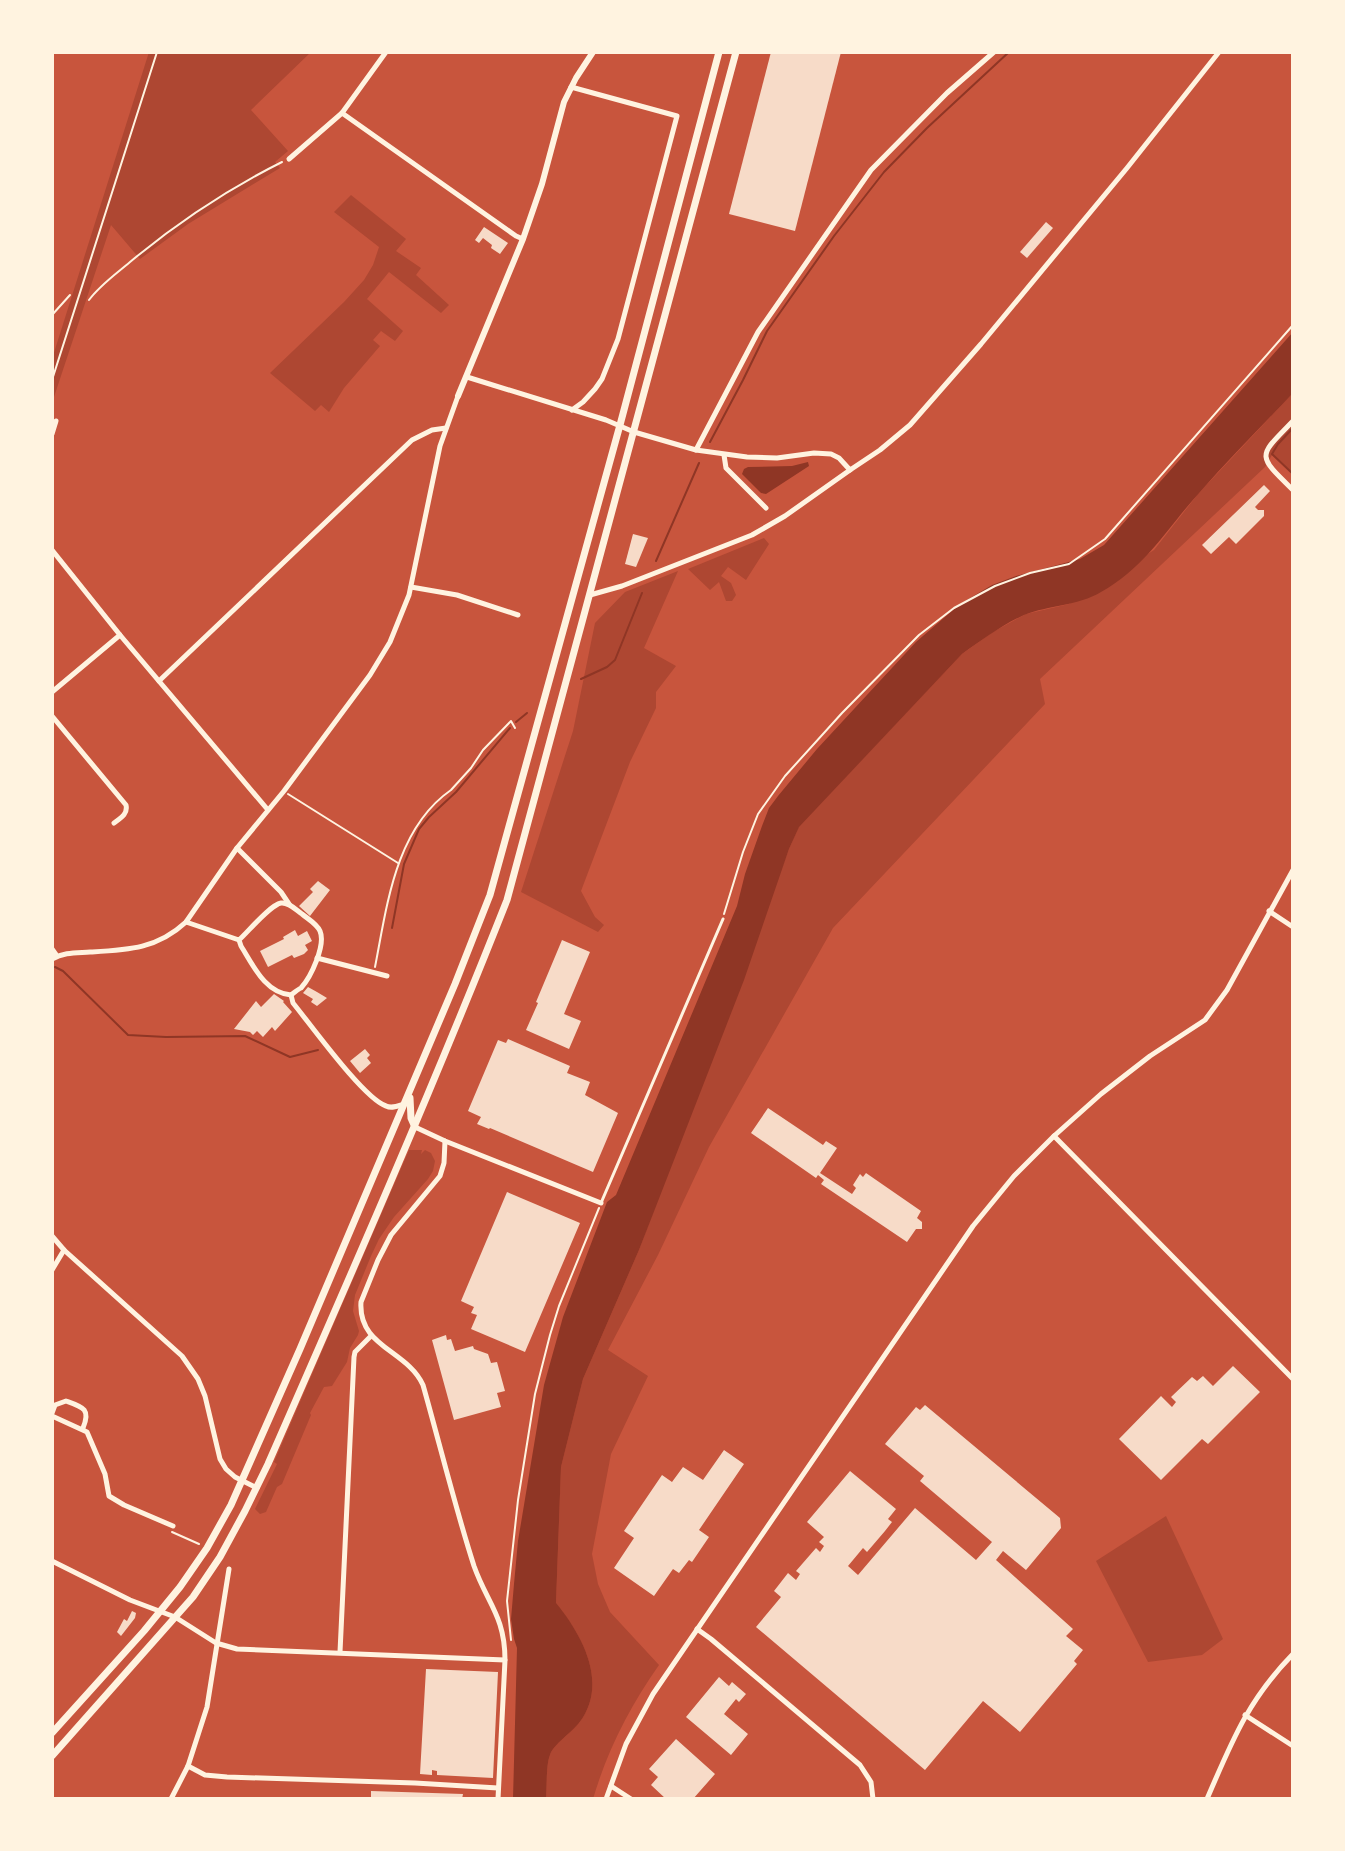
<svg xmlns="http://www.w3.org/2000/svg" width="1345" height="1851" viewBox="0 0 1345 1851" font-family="'Fira Sans Condensed',sans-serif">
  <rect width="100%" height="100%" fill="#c8553d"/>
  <!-- green -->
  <g fill="#ae4732">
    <polygon points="149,52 311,52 251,110 288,151 275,162 280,168 188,224 140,259 111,225 52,403 52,359"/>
    <polygon points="351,195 406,239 396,251 421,268 416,275 449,305 441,313 389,272 367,299 403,331 395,341 381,331 373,340 380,346 344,388 329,412 321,405 315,411 270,373 344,302 364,280 373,265 379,247 334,212"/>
    <path d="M1293 393V474L1272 455 1265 467 1040 679 1045 704 833 928 709 1147 658 1255 608 1350 648 1376 611 1454 592 1554 598 1584 610 1612 659 1665C630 1706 607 1751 593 1799H546C547 1788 546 1764 550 1755 553 1745 572 1732 579 1723 609 1684 583 1636 556 1604L561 1467 583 1379 639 1250 789 849 799 826 962 654 993 632 1026 614 1069 604 1154 550 1198 494Z"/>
    <polygon points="764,538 769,544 746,580 728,567 721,576 731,583 736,595 732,601 726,601 719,582 710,590 688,569"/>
    <polygon points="678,571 644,648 676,666 656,692 656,708 630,762 581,891 595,917 604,925 598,932 521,892 573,731 595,623 625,592"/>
    <polygon points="409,1150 422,1150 421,1154 425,1150 431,1153 435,1161 433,1171 428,1179 394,1217 379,1239 371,1256 355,1295 353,1311 359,1331 358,1335 350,1348 347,1362 332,1386 324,1387 310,1413 311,1415 282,1484 277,1487 266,1512 260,1514 255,1509 277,1464 274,1462"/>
    <polygon points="1166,1516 1223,1639 1202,1655 1148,1662 1096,1561"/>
  </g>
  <!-- water -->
  <g fill="#8f3625">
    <path d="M1293 332V393C1262 426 1230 458 1200 492 1167 528 1146 567 1101 592 1078 606 1049 605 1024 615 1002 625 982 640 962 654L799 827 789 849 744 980 639 1250 583 1379 561 1467 556 1603C583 1636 609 1684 579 1723 572 1732 553 1745 550 1755 546 1764 547 1788 546 1799H513L517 1648 514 1639 511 1619 514 1584 518 1541 544 1385 563 1317 607 1202 616 1195 737 906 745 874 762 826 769 808 778 796 817 749 916 642 960 604 992 585 1016 576 1080 559 1104 545Z"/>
    <polygon points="808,462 809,466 766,494 761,493 742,474 744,469 748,467 792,466"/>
  </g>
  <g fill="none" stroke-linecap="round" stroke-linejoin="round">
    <!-- stream -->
    <g stroke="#8f3625" stroke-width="2">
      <polyline points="1293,428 1278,444 1272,454 1293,474"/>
      <polyline points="710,442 743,380 767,331 834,236 884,172 927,128 1009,52"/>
      <polyline points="656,561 699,463"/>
      <polyline points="581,679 607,667 615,660 642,593"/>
      <polyline points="516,722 527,713"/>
      <polyline points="392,928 404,864 419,829 429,817 456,792 510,728"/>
      <polyline points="55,967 63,971 128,1035 166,1037 245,1036 290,1057 318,1050"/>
    </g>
  </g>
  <!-- building -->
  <g fill="#f7dbc8">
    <polygon points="771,52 841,52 795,231 729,214"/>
    <polygon points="1046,222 1053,228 1027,258 1020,252"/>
    <polygon points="484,227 508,243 500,254 491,248 492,245 483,238 479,243 475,240"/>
    <polygon points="1264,485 1270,491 1255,507 1258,510 1264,510 1264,516 1236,544 1229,537 1211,554 1202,545"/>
    <polygon points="633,534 648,538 636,567 625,564"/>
    <polygon points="318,881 330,890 310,916 299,906 313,892 310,889"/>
    <polygon points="295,930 298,936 307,931 312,941 305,945 308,950 304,954 294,958 292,955 268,967 260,951 284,939 283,937"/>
    <polygon points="562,940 590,952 564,1014 581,1021 569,1049 526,1030 538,1003 536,1002"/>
    <polygon points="308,987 317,992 327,998 317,1006 311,1002 313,999 303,993"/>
    <polygon points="274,994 284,1001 283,1002 292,1012 275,1031 272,1027 263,1037 257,1031 253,1035 250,1032 234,1029 256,1001 261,1007"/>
    <polygon points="508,1039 570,1066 567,1073 590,1082 585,1095 618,1113 593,1172 490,1128 489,1129 477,1124 481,1117 468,1111 498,1040 506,1043"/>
    <polygon points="365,1049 370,1055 367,1058 371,1063 360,1073 350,1061"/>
    <polygon points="768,1108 823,1145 826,1141 837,1148 820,1173 852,1194 856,1188 853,1185 860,1174 863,1177 866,1173 921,1211 917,1218 922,1222 922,1229 916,1229 907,1242 821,1184 824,1180 818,1175 816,1178 751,1133"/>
    <polygon points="507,1192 580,1223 525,1352 471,1329 477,1315 471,1313 474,1307 461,1301"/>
    <polygon points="446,1335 447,1340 451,1339 455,1351 473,1346 474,1349 488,1354 491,1363 497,1362 505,1391 497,1393 501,1407 454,1420 432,1340"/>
    <polygon points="1233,1366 1260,1392 1208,1444 1202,1439 1161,1480 1119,1439 1161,1396 1172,1407 1176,1402 1171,1397 1192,1377 1197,1381 1203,1376 1213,1386"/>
    <polygon points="925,1405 1060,1518 1061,1528 1026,1570 1003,1551 996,1560 1073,1629 1066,1636 1083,1650 1074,1661 1077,1664 1020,1732 983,1701 925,1770 756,1627 781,1597 774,1591 788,1573 796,1580 800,1574 796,1571 816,1548 820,1552 824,1546 819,1542 824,1537 807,1522 850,1471 896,1509 888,1519 892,1522 885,1531 867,1552 863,1548 848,1566 858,1575 915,1508 976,1560 992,1542 920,1481 924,1476 885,1444 916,1407 920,1410"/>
    <polygon points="724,1450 744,1464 699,1530 709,1537 692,1562 689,1560 679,1573 673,1569 654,1596 614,1568 634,1538 624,1531 662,1475 672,1482 683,1467 703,1480"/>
    <polygon points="132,1611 136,1613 135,1618 121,1636 117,1632 124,1619 127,1621"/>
    <polygon points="426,1669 498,1672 493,1778 437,1775 437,1771 432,1770 432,1775 420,1774"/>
    <polygon points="719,1677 729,1686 732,1682 746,1694 739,1702 736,1699 724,1714 748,1734 731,1755 686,1717"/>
    <polygon points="676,1739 715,1774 693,1799 666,1799 651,1785 658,1777 649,1769"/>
    <polygon points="371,1791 463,1794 462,1799 371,1799"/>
  </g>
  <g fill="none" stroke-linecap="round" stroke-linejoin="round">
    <!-- path -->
    <g stroke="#fff3e0" stroke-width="2">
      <path d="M89 300C100 285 116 274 130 262 177 223 228 189 282 162"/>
      <polyline points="52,315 70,295"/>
      <polyline points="52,380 157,52"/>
      <polyline points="288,794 398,863"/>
      <polyline points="724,914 743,852 758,814 785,776 842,713 919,635 954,608 995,586 1030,573 1069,564 1105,539 1293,325"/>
      <path d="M375 967C387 906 395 829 451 790L471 768 483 750 511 721 515 728"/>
      <polyline points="172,1532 199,1544"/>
      <polyline points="511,1640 507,1601 518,1500 535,1394 550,1335 559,1306 599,1208"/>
    </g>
    <!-- service -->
    <polyline stroke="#fff3e0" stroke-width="3" points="601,1203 723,919"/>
    <!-- minor -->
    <g stroke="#fff3e0" stroke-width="5">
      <polyline points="571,87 677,116 618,339 602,379 595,389 583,402 572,410"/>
      <polyline points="342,113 516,236 523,239"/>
      <polyline points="289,159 342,113 386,52"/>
      <polyline points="467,377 606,420 634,432 696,450 747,457 777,458 814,453 831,454 839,458 850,470 880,450 910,425 981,344 1127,168 1219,52"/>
      <path d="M1293 421C1258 457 1256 454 1293 490"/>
      <polyline points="52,434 56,421"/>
      <polyline points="696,450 758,332 871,170 947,93 994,52"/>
      <polyline points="724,455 726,468 766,508"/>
      <polyline points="52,550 120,635 268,810"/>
      <polyline points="411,587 457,595 518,615"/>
      <polyline points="590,595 622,586 752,535 785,516 850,470"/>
      <polyline points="159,681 412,440 432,430 446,428"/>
      <polyline points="52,692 120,635"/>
      <path d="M52 716 126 805C128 814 121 818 114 823"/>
      <polyline points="237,848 281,892 289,904"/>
      <polyline points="1269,911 1293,927"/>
      <path d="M186 922 239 940 241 946C253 965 265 993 291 995 291 995 300 988 301 988 311 977 326 945 320 931 317 924 308 919 302 914 296 910 289 902 281 903 270 905 248 932 239 940"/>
      <polyline points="52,949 57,956"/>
      <polyline points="317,958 387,976"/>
      <path d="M52 959C64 952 77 953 90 952 128 950 157 949 186 922L237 848 284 791 370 675 390 642 409 595 440 446 458 396"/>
      <path d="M291 995 293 1003C311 1025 364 1099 386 1106 392 1109 398 1106 404 1104"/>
      <polyline points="415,1127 445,1141 601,1203"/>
      <polyline points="1054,1136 1293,1379"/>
      <path d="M445 1141 444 1163 440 1176 391 1235 378 1260 361 1302C358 1347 407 1350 423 1385 440 1445 455 1507 474 1566 487 1603 505 1616 505 1660L498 1799"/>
      <polyline points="52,1236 64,1250 182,1356 198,1379 205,1396 220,1459 226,1469 235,1477 257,1488"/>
      <polyline points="52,1270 64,1250"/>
      <path d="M52 1413 55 1405 66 1401C83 1407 91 1409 83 1428"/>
      <polyline points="52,1416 87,1432 105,1474 109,1496 124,1505 173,1526"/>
      <polyline points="52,1561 130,1600 175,1617 216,1643 237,1649 505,1660"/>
      <polyline points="697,1629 711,1639 860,1765 871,1782 873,1799"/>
      <polyline points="340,1652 354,1357 355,1352 371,1336"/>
      <polyline points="1245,1715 1293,1746"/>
      <polyline points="188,1766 205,1775 227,1777 415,1783 498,1788"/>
      <polyline points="611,1786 631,1799"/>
      <polyline points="171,1799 188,1766 207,1707 229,1569"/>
      <polyline points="606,1799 626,1744 653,1694 973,1226 1014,1176 1054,1136 1101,1094 1150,1056 1205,1020 1227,990 1293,870"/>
      <path d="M1207 1799C1232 1741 1248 1700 1293 1654"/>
    </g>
    <!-- tertiary -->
    <polyline stroke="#fff3e0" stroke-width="6" points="458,396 523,239 542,184 564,102 576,78 593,52"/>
    <!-- secondary -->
    <g stroke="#fff3e0" stroke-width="7">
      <polyline points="410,1098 411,1118 415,1127"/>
      <polyline points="52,1733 144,1631 180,1587 207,1548 231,1505 300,1349 455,984 490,895 620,425 719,52"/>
      <path d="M52 1756 193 1597 220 1557 245 1511 268 1464C350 1277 432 1090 507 900L736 52"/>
    </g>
  </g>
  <!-- border -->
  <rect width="1345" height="1851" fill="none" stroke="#fff3e0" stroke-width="108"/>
</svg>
